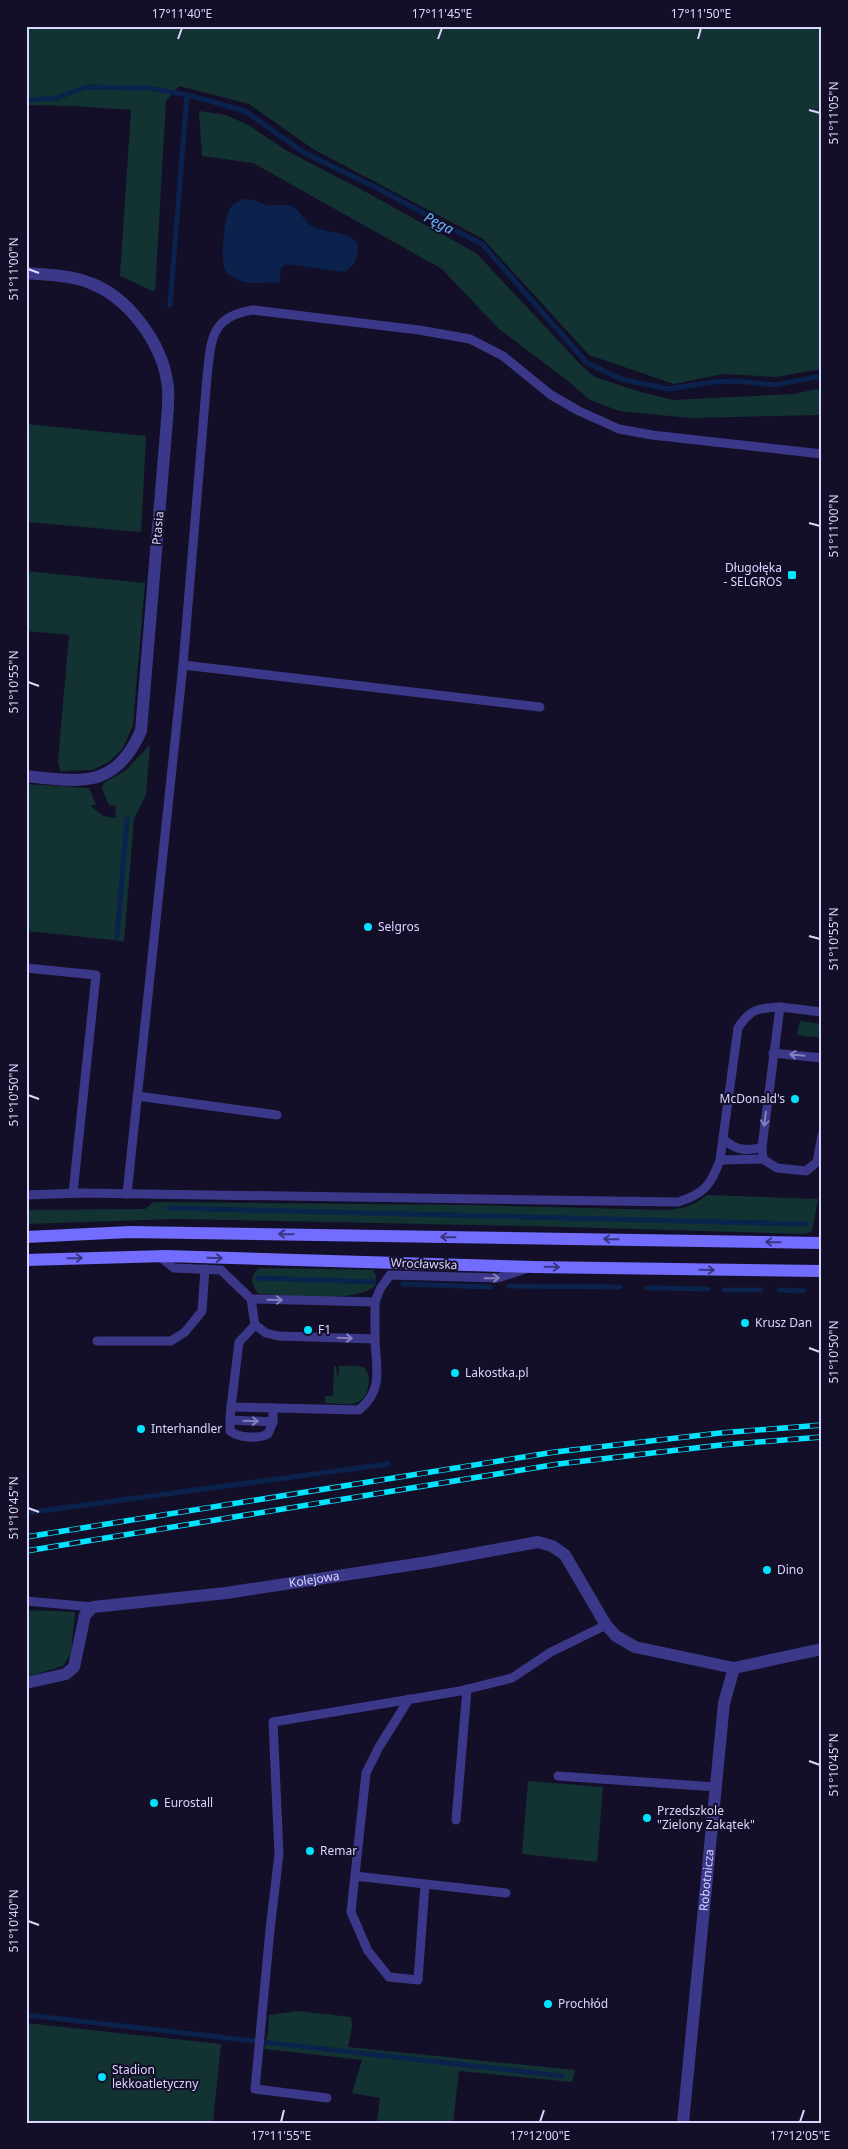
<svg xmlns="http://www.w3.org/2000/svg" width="848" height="2149" viewBox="0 0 848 2149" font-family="'Noto Sans',sans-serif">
  <rect width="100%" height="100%" fill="#140f28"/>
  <!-- green -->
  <g fill="#123332">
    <polygon points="26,26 822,26 822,369 776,377 723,374 674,384 589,355 483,239 313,149 249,104 179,86 166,101 155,292 120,276 131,110 74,106 26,105"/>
    <polygon points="199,111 226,115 250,126 287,151 364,191 476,253 582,366 595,377 637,391 673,400 794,394 822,388 822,415 690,418 619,411 590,400 568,381 499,329 442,269 253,163 202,156"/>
    <polygon points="26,424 146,436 141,532 26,522"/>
    <polygon points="26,571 145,583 133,725 123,748 109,762 92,770 60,771 58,761 69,635 26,631"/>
    <polygon points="150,745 146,795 134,819 124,941 26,931 26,784 89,788 96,805 90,805 103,816 115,818 116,806 109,805 102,789 104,783 125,771"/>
    <polygon points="800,1021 822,1024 822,1038 797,1035"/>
    <path d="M707 1195 818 1199 812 1231 806 1234 529 1226 174 1219 26 1224V1210L145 1209 154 1202 472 1205 665 1210C682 1209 694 1206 707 1195Z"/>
    <path d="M260 1268 373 1270 376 1276 375 1286C353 1304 288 1295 259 1294 251 1286 249 1275 260 1268Z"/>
    <path d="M334 1366H336L337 1375H339V1366C346 1366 356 1365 363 1367 373 1373 369 1396 360 1401 351 1407 335 1403 325 1403V1396H333Z"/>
    <polygon points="26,1610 75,1612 71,1653 63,1666 26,1677"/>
    <polygon points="528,1781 603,1787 597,1862 522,1854"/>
    <polygon points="298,2011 351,2017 352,2026 348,2047 575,2070 572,2082 459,2071 453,2123 377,2123 380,2098 352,2093 362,2060 264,2049 268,2033 269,2015"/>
    <polygon points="26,2023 221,2044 213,2123 26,2123"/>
  </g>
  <!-- water -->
  <path fill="#0a224c" d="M243 199C256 199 260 204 269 205 278 206 285 203 293 207 301 211 304 222 312 226 329 235 344 228 358 244 358 257 356 266 344 272L286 264 281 268 279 283C264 282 245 286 233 277 230 275 226 272 225 269 220 258 224 222 229 211 231 204 237 202 243 199Z"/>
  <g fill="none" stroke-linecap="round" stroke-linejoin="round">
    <!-- stream -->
    <g stroke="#0a224c" stroke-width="5">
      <polyline points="26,100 57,98 86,87 150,88 192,96 245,111 303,152 379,189 483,245 587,363 621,379 668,389 713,382 737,381 775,385 822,376"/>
      <polyline points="170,305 187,95"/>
      <polyline points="117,937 127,819"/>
      <polyline points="169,1208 806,1224"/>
      <polyline points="258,1278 374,1282"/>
      <polyline points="403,1284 491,1287"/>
      <polyline points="509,1286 620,1287"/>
      <polyline points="647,1288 708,1289"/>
      <polyline points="724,1290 761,1290"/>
      <polyline points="779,1290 804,1291"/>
      <polyline points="26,1513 388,1464"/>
      <polyline points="26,2015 562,2076"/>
    </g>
    <!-- service -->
    <g stroke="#3c3889" stroke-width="9">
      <polyline points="183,665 540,707"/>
      <polyline points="26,968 96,975 73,1193"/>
      <polyline points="822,1012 780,1007 762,1147 763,1159 777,1168 806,1171 817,1162 822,1135"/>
      <polyline points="773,1053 822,1058"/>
      <polyline points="137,1096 277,1115"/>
      <path d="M723 1139C736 1150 746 1152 762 1147"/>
      <polyline points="720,1160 763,1159"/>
      <path d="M127 1194 183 665 207 377C211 341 210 316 253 310L419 330 470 339 503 356 551 395 579 411 619 429 652 435 822 454"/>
      <path d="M26 1195 82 1193 678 1202C704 1194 711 1185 720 1160L738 1028C750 1009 758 1008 780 1007"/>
      <polyline points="159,1256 174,1268 221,1270 251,1299 375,1302 380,1289 390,1275 498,1278 525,1269"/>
      <polyline points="251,1299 255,1325 266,1333 278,1336 375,1339 375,1302"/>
      <path d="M255 1325 239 1342 231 1407 359 1410C384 1390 376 1368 375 1339"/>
      <polyline points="97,1341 171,1341 185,1332 202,1311 205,1269"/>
      <polyline points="231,1407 230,1420 273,1422 273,1408"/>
      <path d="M230 1420V1431C239 1438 258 1439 268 1434L273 1422"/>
      <polyline points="26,1601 93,1607"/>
      <polyline points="558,1776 716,1787"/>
      <polyline points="456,1820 467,1689"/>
      <polyline points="355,1876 425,1884 418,1980 389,1977 368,1951 351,1912 366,1773 379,1747 409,1699"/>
      <polyline points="425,1884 506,1893"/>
      <polyline points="327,2098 255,2089 270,1930 279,1854 273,1722 460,1691 512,1678 551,1652 606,1625"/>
    </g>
    <!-- minor -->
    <g stroke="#3c3889" stroke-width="12">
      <path d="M26 273C47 275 71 275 90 283 128 297 161 342 167 381 169 390 168 399 168 408L141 731C115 789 82 782 26 776"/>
      <path id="s1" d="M26 1683 66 1674 74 1667 85 1615 93 1607 226 1593 429 1562 538 1542 552 1546 565 1555 606 1625 616 1636 635 1647 734 1668 822 1649"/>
      <path id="s2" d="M683 2123 724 1703 734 1668"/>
    </g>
    <!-- secondary -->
    <g stroke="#726dff" stroke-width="12">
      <polyline points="26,1237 130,1232 822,1243"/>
      <polyline points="26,1260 166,1256 533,1267 822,1271"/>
    </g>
    <defs>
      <g id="rail">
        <polyline points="26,1537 555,1452 720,1433 822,1425"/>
        <polyline points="26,1551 558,1464 721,1445 822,1437"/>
      </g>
    </defs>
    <!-- rail casing -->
    <use href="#rail" stroke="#02e3ff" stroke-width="5.5"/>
    <!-- rail -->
    <use href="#rail" stroke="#140f28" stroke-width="4" stroke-dasharray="11" stroke-linecap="butt"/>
  </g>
  <!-- one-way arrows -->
  <defs><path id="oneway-shaft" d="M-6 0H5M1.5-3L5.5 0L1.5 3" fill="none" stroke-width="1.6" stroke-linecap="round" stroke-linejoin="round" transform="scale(1.25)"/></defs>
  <g stroke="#847fbe">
    <use href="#oneway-shaft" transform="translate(797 1055) rotate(-174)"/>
    <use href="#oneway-shaft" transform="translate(765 1119) rotate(97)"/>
    <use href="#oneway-shaft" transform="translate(492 1278) rotate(-1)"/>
    <use href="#oneway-shaft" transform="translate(275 1300) rotate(1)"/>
    <use href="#oneway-shaft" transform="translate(345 1338) rotate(2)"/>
    <use href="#oneway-shaft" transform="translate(251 1421) rotate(2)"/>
  </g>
  <g stroke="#3a357e">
    <use href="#oneway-shaft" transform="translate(286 1234) rotate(-179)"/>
    <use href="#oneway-shaft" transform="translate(448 1237) rotate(-179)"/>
    <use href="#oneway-shaft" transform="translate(611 1239) rotate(-179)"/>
    <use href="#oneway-shaft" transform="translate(773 1242) rotate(-179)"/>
    <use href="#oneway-shaft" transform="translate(75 1258) rotate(-1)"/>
    <use href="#oneway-shaft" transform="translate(215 1258) rotate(2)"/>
    <use href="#oneway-shaft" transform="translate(552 1267) rotate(1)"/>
    <use href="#oneway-shaft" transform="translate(707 1270) rotate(1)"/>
  </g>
  <!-- ticks -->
  <path fill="none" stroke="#dbd6ff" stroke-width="2" d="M178 39 182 28M438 39 442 28M698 39 701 28M809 110 820 113M28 269 39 273M809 523 820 526M28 682 39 686M809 936 820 939M28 1095 39 1099M809 1348 820 1352M28 1508 39 1512M809 1761 820 1765M28 1921 39 1925M281 2122 284 2110M540 2122 544 2110M800 2122 804 2110"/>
  <!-- markers -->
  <g fill="#02e3ff" stroke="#140f28" stroke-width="2">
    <rect x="787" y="570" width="10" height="10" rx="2.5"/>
    <circle cx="368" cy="927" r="5"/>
    <circle cx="795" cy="1099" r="5"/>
    <circle cx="745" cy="1323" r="5"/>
    <circle cx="308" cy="1330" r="5"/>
    <circle cx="455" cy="1373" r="5"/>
    <circle cx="141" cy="1429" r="5"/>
    <circle cx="767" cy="1570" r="5"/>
    <circle cx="154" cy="1803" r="5"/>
    <circle cx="647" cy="1818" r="5"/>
    <circle cx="310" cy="1851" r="5"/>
    <circle cx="548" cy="2004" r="5"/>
    <circle cx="102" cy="2077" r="5"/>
  </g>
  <g text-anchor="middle" stroke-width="4" stroke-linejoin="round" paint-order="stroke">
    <!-- street labels -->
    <g font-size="12" fill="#dbd6ff" stroke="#140f28">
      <text transform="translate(158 528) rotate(-85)" y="4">Ptasia</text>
      <text transform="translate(424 1264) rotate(2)" y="4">Wrocławska</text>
      <text dy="4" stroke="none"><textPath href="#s1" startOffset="339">Kolejowa</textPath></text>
      <text dy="4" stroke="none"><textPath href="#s2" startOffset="244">Robotnicza</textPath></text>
    </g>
    <!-- poi labels -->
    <g font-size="12" fill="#dbd6ff" stroke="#140f28" text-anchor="start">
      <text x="782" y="572" text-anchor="end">Długołęka<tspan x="782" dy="14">- SELGROS</tspan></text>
      <text x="378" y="931">Selgros</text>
      <text x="785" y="1103" text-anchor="end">McDonald's</text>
      <text x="755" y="1327">Krusz Dan</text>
      <text x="318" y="1334">F1</text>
      <text x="465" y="1377">Lakostka.pl</text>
      <text x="151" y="1433">Interhandler</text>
      <text x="777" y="1574">Dino</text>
      <text x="164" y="1807">Eurostall</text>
      <text x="657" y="1815">Przedszkole<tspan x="657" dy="14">"Zielony Zakątek"</tspan></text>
      <text x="320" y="1855">Remar</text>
      <text x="558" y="2008">Prochłód</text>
      <text x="112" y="2074">Stadion<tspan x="112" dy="14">lekkoatletyczny</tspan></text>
    </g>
    <!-- water labels -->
    <g font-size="14" font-style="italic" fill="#64b6ff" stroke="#140f28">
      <text transform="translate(439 223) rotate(27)" y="5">Pęga</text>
    </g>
  </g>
  <!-- border -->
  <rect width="848" height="2149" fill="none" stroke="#140f28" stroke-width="55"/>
  <rect x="28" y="28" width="792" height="2094" fill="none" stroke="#dbd6ff" stroke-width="2"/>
  <g font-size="12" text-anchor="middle" fill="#dbd6ff">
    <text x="182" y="18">17°11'40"E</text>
    <text x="442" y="18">17°11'45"E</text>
    <text x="701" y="18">17°11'50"E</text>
    <text transform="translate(834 113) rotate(-90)" y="4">51°11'05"N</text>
    <text transform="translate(14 269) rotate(-90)" y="4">51°11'00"N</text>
    <text transform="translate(834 526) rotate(-90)" y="4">51°11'00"N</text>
    <text transform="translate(14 682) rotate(-90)" y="4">51°10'55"N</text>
    <text transform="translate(834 939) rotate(-90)" y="4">51°10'55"N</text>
    <text transform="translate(14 1095) rotate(-90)" y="4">51°10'50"N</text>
    <text transform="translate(834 1352) rotate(-90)" y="4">51°10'50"N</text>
    <text transform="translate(14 1508) rotate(-90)" y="4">51°10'45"N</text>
    <text transform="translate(834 1765) rotate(-90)" y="4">51°10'45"N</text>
    <text transform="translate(14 1921) rotate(-90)" y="4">51°10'40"N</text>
    <text x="281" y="2140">17°11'55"E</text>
    <text x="540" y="2140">17°12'00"E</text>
    <text x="800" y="2140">17°12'05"E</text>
  </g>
</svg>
